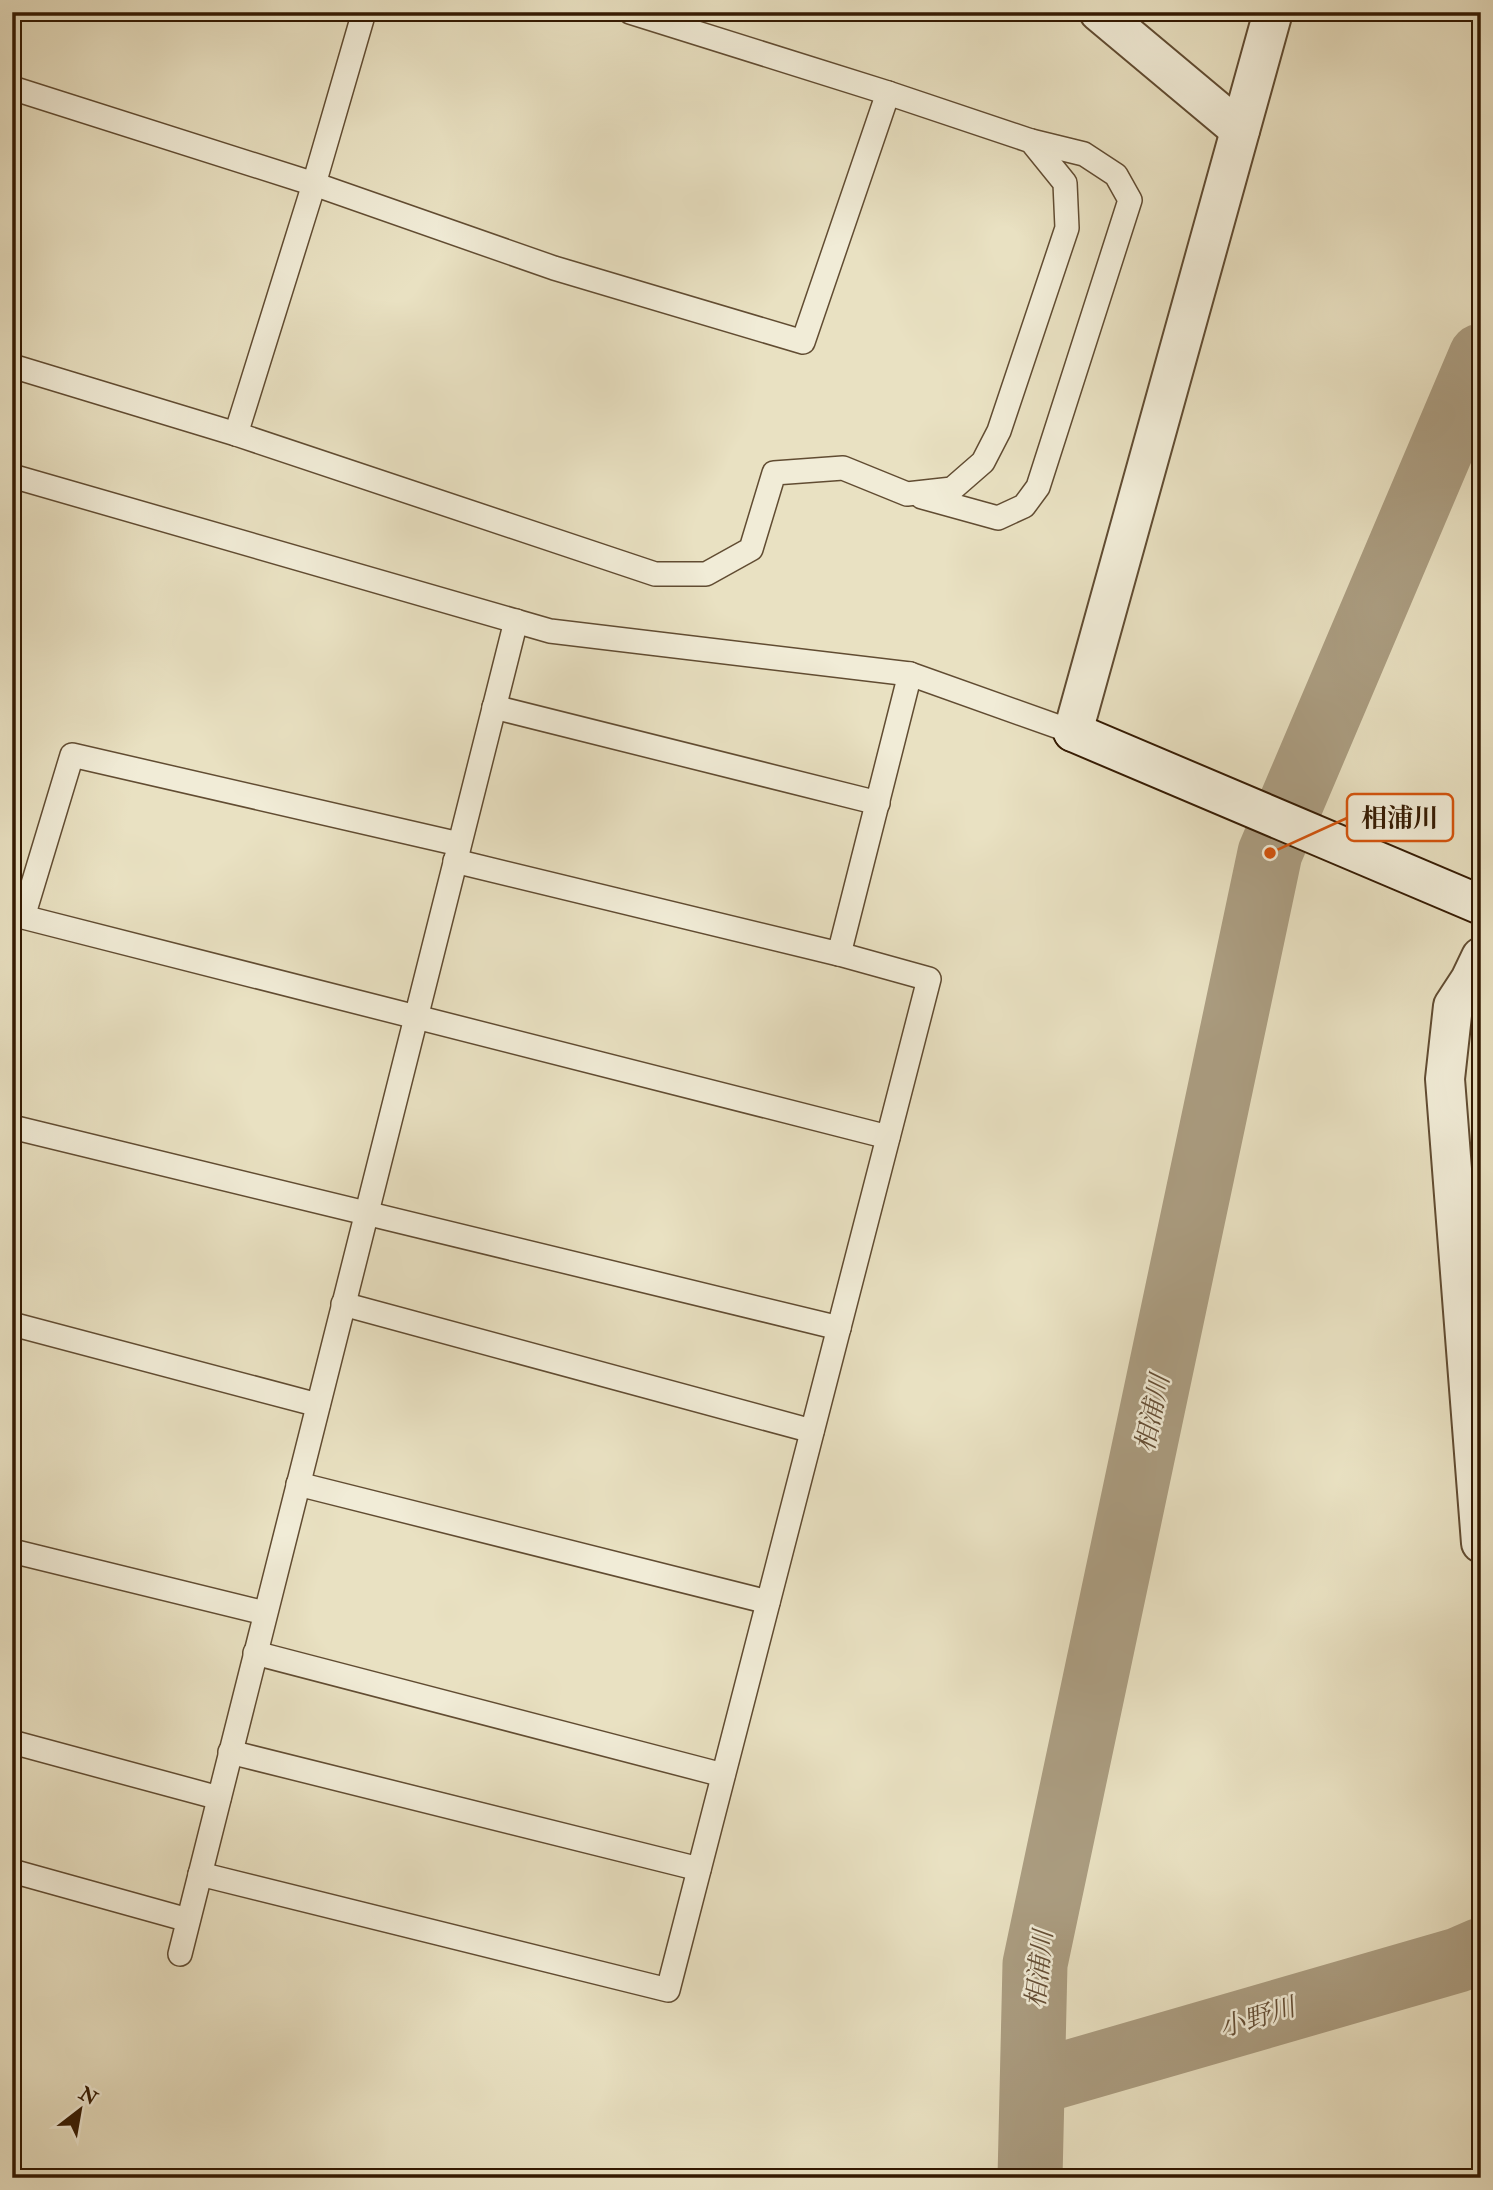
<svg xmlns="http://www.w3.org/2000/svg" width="1493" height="2190" viewBox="0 0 1493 2190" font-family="'IM FELL Double Pica','Noto Serif JP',serif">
  <rect width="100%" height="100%" fill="#e9e1c2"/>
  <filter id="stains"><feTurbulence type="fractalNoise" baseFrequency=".00286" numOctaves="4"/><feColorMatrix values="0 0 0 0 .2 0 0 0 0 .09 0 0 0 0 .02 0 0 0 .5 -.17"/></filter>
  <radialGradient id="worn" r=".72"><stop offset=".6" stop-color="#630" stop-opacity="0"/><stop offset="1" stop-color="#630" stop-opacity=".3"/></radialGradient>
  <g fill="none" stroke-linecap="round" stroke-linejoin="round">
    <!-- river -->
    <g stroke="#ab9d81" stroke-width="65">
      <polyline points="1033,2083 1458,1960 1481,1950"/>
      <polyline points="1030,2178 1035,1964 1270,853 1481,356"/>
    </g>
    <defs>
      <g id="lane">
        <polyline points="12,88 314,184 554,268 803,342 888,93"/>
        <polyline points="12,366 236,434 655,574 706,574 751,549 774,473 843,468 907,494 952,489 983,462 999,431 1067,228 1065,183 1031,141 888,93 630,12"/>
        <polyline points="236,434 314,184 364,12"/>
        <polyline points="12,476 550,631 910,674 1073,732"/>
        <polyline points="922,497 998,518 1024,506 1038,487 1130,200 1116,175 1084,154 1031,141"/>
        <polyline points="494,707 878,803"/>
        <polyline points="459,844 72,755 23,917 888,1137"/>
        <polyline points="455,861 839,954 910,674"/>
        <polyline points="12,1127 839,1328"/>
        <polyline points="343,1304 812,1431"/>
        <polyline points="12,1324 318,1405"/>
        <polyline points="298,1484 768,1602"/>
        <polyline points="12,1551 265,1613"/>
        <polyline points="255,1653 723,1775"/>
        <polyline points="12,1742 219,1798"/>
        <polyline points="230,1752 699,1869"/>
        <polyline points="12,1871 188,1920"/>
        <polyline points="200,1874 668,1990 929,979 839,954"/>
        <polyline points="180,1954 516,621"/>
      </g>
      <g id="street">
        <polyline points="1099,12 1240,130"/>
        <polyline points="1073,732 1273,12"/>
        <polyline points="1481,957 1470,980 1453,1006 1445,1079 1481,1543"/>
      </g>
      <polyline id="secondary" points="1073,732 1481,905"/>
    </defs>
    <!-- lane casing -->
    <use href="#lane" stroke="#614c32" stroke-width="26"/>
    <!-- street casing -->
    <use href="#street" stroke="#614c32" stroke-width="42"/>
    <!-- secondary casing -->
    <use href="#secondary" stroke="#341a02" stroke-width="42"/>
    <!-- lane -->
    <use href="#lane" stroke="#f1ecd7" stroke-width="23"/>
    <!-- street -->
    <use href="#street" stroke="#f1ecd7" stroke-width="38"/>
    <!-- secondary -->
    <use href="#secondary" stroke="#f1ecd7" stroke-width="38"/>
  </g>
  <g text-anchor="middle" stroke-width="5" stroke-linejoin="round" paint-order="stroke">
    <!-- water labels -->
    <g font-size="26" font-style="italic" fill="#644e35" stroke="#f1ecd7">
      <text transform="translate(1152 1413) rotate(-78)" y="9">相浦川</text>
      <text transform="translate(1039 1969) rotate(-84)" y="9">相浦川</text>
      <text transform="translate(1257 2017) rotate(-17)" y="9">小野川</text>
    </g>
  </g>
  <!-- callouts -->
  <path fill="none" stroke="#d6530b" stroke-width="2.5" d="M1270 853L1347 818"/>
  <circle fill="#d6530b" stroke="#f1ecd7" stroke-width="2.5" cx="1270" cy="853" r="7"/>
  <rect fill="#f1ecd7" stroke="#d6530b" stroke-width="2.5" x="1347" y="794" width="106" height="47" rx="7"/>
  <g font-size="26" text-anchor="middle" font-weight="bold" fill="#341a02">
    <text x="1400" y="827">相浦川</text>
  </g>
  <!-- margin -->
  <rect width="1493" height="2190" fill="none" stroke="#e9e1c2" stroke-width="42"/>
  <rect x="14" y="14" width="1465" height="2162" fill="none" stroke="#341a02" stroke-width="3.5"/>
  <rect x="21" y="21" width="1451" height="2148" fill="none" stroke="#341a02" stroke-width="2"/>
  <!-- north arrow -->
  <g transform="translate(80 2110) rotate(31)" stroke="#f1ecd7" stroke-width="5" paint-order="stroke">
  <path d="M0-5L12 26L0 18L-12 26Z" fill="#341a02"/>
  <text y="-10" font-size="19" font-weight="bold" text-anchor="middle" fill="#341a02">N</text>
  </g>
  <rect width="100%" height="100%" filter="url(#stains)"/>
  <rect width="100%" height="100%" fill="url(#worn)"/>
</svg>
